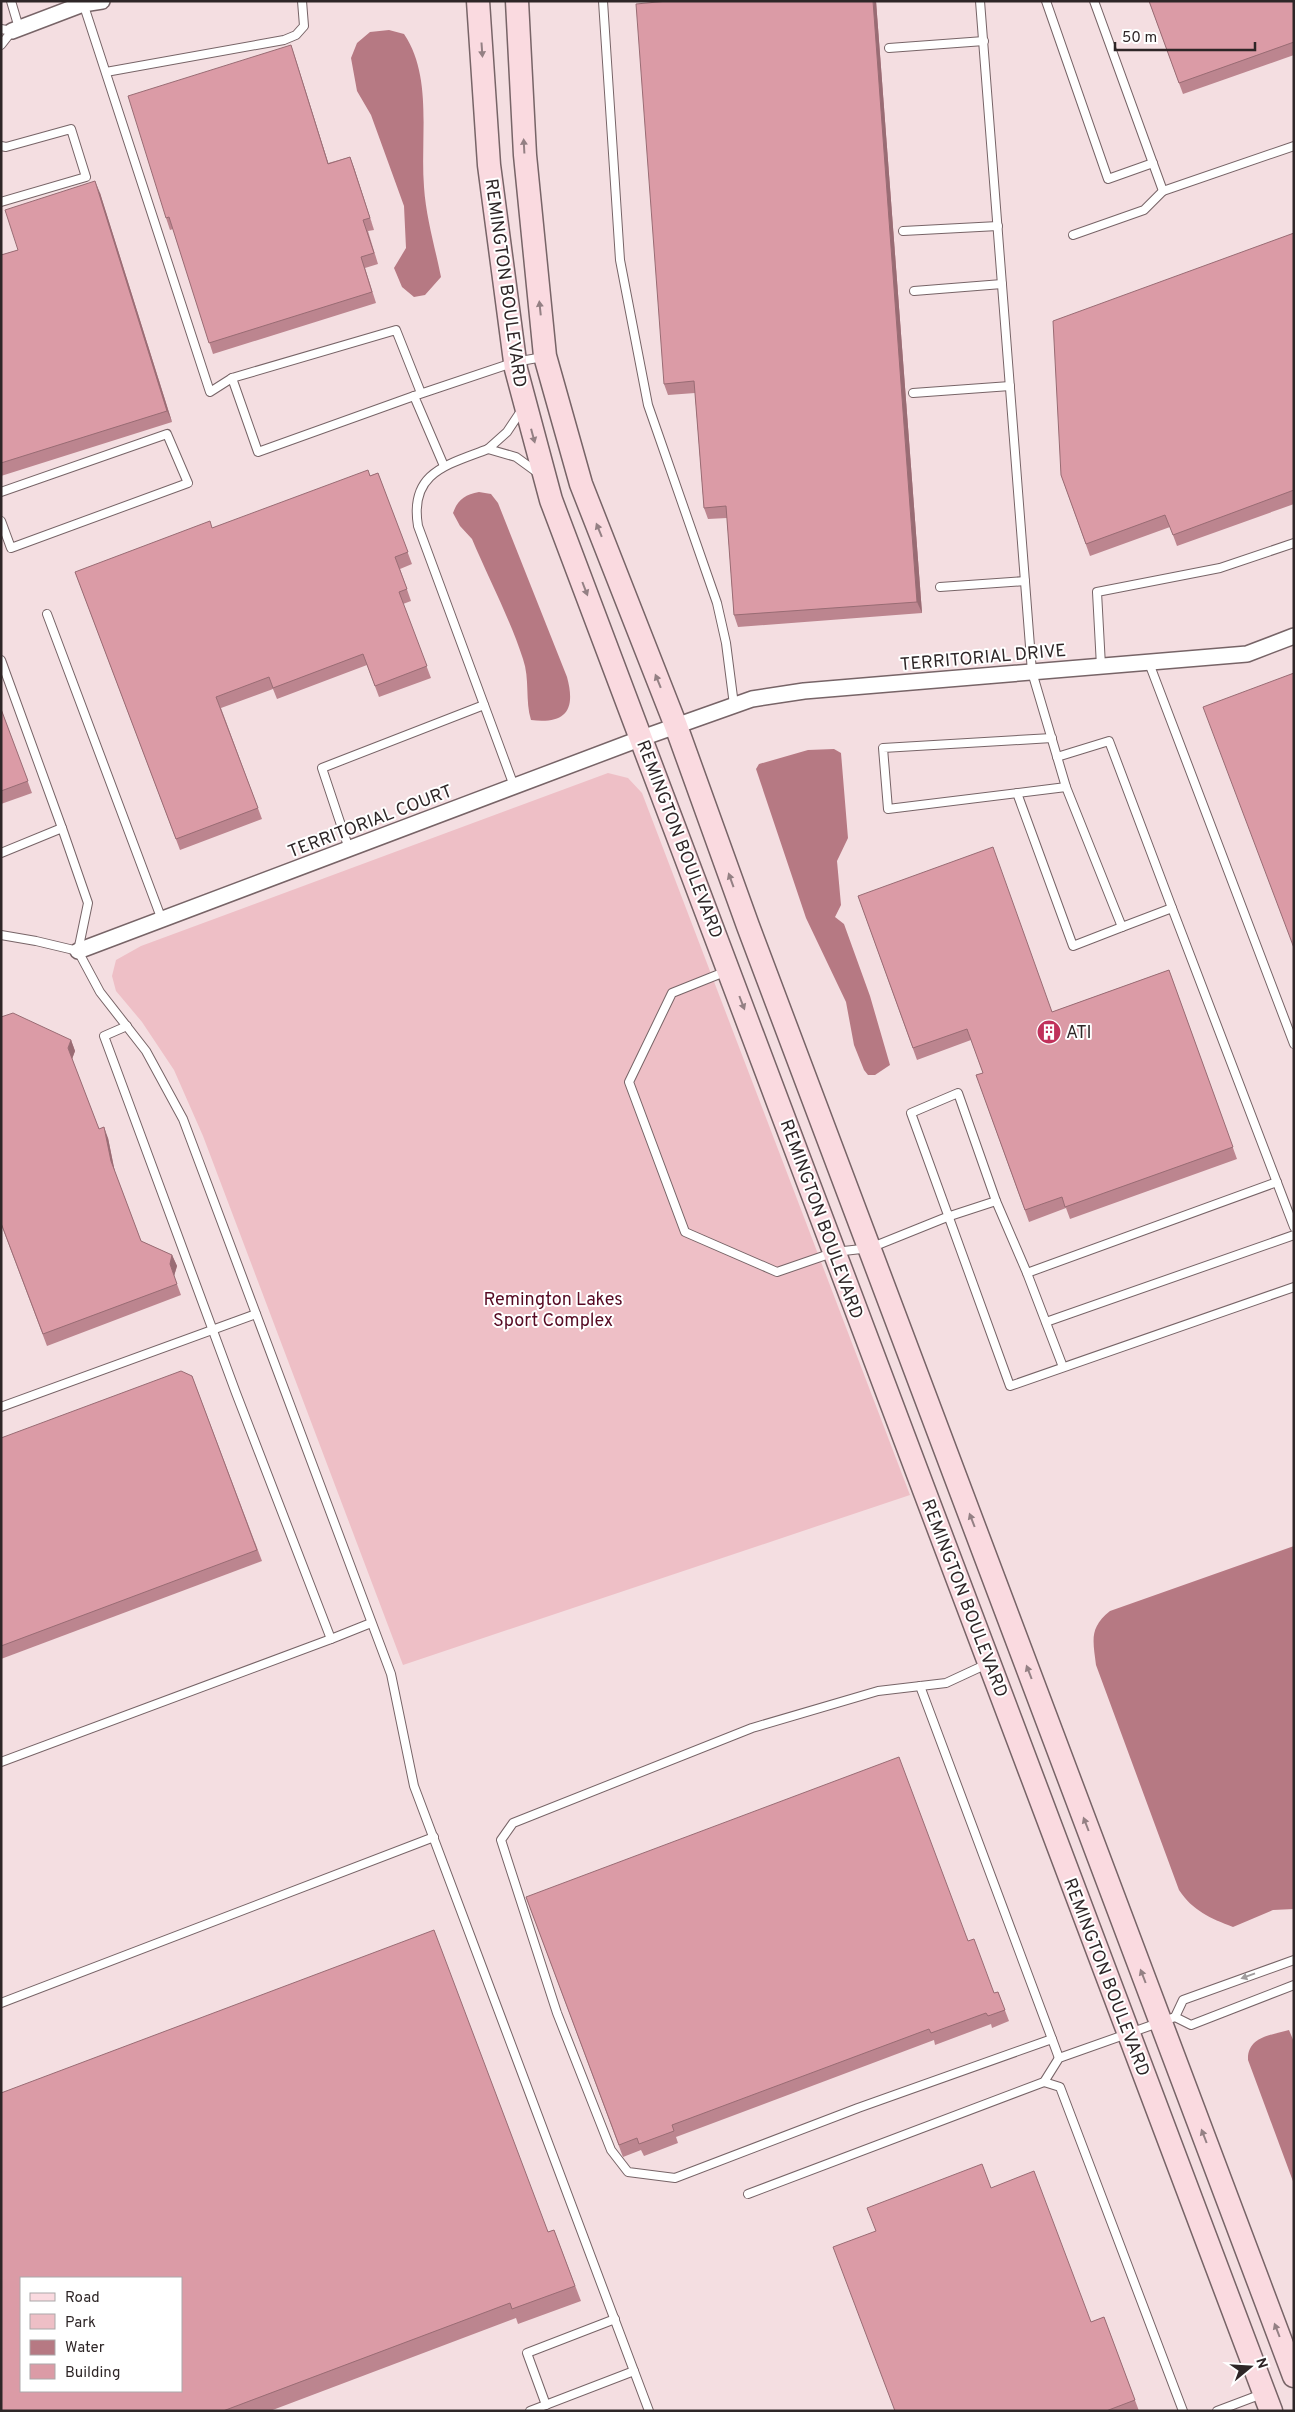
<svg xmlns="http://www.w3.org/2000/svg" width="1295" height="2412" viewBox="0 0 1295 2412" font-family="Overpass,sans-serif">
  <rect width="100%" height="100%" fill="#f4dee1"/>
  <!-- green -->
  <polygon fill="#eebfc6" points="608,773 628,778 642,793 910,1495 403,1665 203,1136 174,1070 142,1022 116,991 112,976 116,960 141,946"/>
  <!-- water -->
  <g fill="#b67983">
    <path d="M389 30 404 34C433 77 420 137 424 187 426 217 435 247 441 277L425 295 414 297 402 287 394 268 406 248 404 206 371 115 357 91 351 58 357 43 370 32Z"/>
    <path d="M479 492 491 494 498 503 567 677C576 710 566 724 531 720 525 701 530 679 523 659 511 621 488 577 472 539L460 526 453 513C458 499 465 495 479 492Z"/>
    <polygon points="834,749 841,753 848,838 837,861 841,905 835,917 844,924 870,996 890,1065 875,1075 868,1075 864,1070 854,1045 846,1002 806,918 756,769 759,764 808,750"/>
    <path d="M1294 1546V1909L1273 1910 1233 1927C1210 1918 1193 1911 1179 1890L1096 1665C1093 1640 1089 1628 1110 1611Z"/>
    <path d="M1289 2030 1294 2042V2184L1248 2060C1247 2037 1271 2035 1289 2030Z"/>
  </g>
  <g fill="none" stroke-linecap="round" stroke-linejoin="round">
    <defs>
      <g id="lane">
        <polyline points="11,1 19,28"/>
        <polyline points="603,1 620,260 648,405 717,603 726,643 734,705"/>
        <polyline points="980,1 1032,672 1066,787 1122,927 1172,908 1294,1227"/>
        <polyline points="1046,1 1108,179 1153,163"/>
        <polyline points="1094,1 1163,191 1294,146"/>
        <polyline points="83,3 210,392 232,378"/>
        <polyline points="1,29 12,31 1,45"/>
        <polyline points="889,48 984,41"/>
        <polyline points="106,72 284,40 296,35 304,26 302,1"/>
        <polyline points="1,146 6,147 71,129 86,177 1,202"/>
        <polyline points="903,231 998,226"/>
        <polyline points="1073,235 1144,210 1163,191"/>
        <polyline points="914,291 1002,284"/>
        <polyline points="913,393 1010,386"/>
        <polyline points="414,396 258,452 232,378 396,330 421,393"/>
        <polyline points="523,408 507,432 488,449 516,457 538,473"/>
        <path d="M488 449C447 465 409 472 418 526L514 786"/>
        <polyline points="444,466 414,396 515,362 543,357"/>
        <polyline points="1,492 167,434 188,483 11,548 1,521"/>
        <polyline points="940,587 1025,581"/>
        <polyline points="47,614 162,920"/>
        <polyline points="1,660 62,828"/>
        <polyline points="1149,663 1294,1044"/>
        <polyline points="1101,666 1097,592 1220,568 1294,543"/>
        <polyline points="1052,738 883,748 888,809 1066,787"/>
        <polyline points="1057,757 1109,741 1172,908"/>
        <polyline points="1017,793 1073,946 1122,927"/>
        <polyline points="349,849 322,768 484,705"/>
        <polyline points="1,853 62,828 88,903 78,951 100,992 146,1051 183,1119 391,1674 414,1786 649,2411"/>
        <polyline points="1,935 36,941 78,951"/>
        <polyline points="727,971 672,993 629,1082 685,1232 777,1272 835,1252 870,1248 947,1217 996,1201 958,1093 911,1113 1010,1386 1294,1287"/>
        <polyline points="127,1026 104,1036 236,1393 331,1639 371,1623"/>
        <polyline points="996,1201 1027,1273 1063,1367"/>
        <polyline points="1027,1273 1277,1182"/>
        <polyline points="1046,1322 1294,1235"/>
        <polyline points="1,1407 256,1314"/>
        <polyline points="987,1664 946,1683 878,1691 752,1728 513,1823 501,1840 557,2013 611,2150 628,2172 675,2178 858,2108 1052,2039 1059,2058"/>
        <polyline points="920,1686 1052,2039"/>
        <polyline points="1,1762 331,1639"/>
        <polyline points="1,2003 434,1837"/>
        <polyline points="1175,2017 1191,2025 1294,1985"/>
        <polyline points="1044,2082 1060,2087 1183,2411"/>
        <polyline points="748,2194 1044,2082 1059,2058 1175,2017 1183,2000 1294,1960"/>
        <polyline points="546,2405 527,2353 615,2319"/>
        <polyline points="530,2411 634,2371"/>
        <polyline points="1217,2411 1262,2394"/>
      </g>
      <g id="street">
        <polyline points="12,31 83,4 102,1"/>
        <polyline points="78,951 642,738 752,699 804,691 1247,654 1294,636"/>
      </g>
      <g id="secondary">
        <polyline points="478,1 489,165 516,369 551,500 1271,2411"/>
        <polyline points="517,1 525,155 545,356 581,484 676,726 748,926 1294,2376"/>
      </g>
    </defs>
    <!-- lane casing -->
    <use href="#lane" stroke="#776467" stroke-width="10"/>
    <!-- street casing -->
    <use href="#street" stroke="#776467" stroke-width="18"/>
    <!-- secondary casing -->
    <use href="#secondary" stroke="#776467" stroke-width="25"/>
    <!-- lane -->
    <use href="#lane" stroke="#fff" stroke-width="8"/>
    <!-- street -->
    <use href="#street" stroke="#fff" stroke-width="15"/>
    <!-- secondary -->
    <use href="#secondary" stroke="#fadae0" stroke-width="22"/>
  </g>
  <!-- wall -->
  <g fill="#bc858f">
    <polygon points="876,1 922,613 738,627 734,615 727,518 708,519 704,508 695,393 668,395 664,384"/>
    <polygon points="1149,1 1294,1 1294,55 1183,94"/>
    <polygon points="291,45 328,163 350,157 354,168 374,230 368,231 378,264 365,268 376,303 213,354 173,229 170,230 166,218"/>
    <polygon points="100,193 172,422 1,476 1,255 18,250"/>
    <polygon points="1294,233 1294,504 1177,546 1170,527 1090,556 1061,475"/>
    <polygon points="378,473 412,564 400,569 411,601 403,604 431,678 379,697 367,665 277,699 273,689 221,708 262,819 180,850 75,572 212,528"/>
    <polygon points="1,709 32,793 1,804"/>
    <polygon points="858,896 1052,1012 1169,970 1237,1159 1070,1219 1066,1208 1029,1222 976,1075 983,1073 971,1040 917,1060"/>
    <polygon points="71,1040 75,1051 72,1059 99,1129 108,1138 115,1172 141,1241 172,1255 177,1266 174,1276 181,1295 47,1346 1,1224"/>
    <polygon points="192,1376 262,1561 1,1659 1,1438"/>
    <polygon points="526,1897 994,1993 998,1992 1009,2021 992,2028 991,2024 935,2045 934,2040 676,2137 678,2143 644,2156 641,2150 623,2157"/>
    <polygon points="991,2188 1091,2322 1104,2317 1139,2411 894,2411"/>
    <polygon points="554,2230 581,2301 518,2324 516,2318 270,2411 1,2411"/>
  </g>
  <!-- shaded-wall -->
  <g fill="#996c74">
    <polygon points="873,1 876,1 922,613 917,602"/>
    <polygon points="291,45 295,57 332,175 328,164"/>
    <polygon points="350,157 354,168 374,230 370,218"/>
    <polygon points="95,181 100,193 172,422 167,411"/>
    <polygon points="71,1040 75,1051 72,1059 68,1048"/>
    <polygon points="104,1127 108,1138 115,1173 111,1161"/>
    <polygon points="172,1255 177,1266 174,1276 170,1264"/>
  </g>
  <!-- building -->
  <g fill="#db9ba6" stroke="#996c74" fill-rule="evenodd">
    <polygon points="668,1 873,1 917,602 734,615 726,506 704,508 694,381 664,384 636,4"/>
    <polygon points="1149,1 1294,1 1294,42 1179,83"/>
    <polygon points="291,45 328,164 350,157 370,218 363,220 374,253 361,257 372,292 209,343 169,217 166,218 128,96"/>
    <polygon points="95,181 167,411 1,463 1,255 18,250 5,210"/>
    <polygon points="1294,233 1294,490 1173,535 1165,515 1086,544 1061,475 1053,321"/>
    <polygon points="368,470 370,476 378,473 408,552 395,557 407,589 399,592 427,666 375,686 363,654 273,688 269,677 216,697 258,808 176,839 75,572 210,521 212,528"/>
    <polygon points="1294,673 1294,948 1203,707"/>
    <polygon points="1,709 28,781 1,791"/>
    <polygon points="993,847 1052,1012 1169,970 1233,1147 1065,1207 1062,1197 1025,1210 976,1075 983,1073 967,1029 913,1048 858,896"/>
    <polygon points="13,1013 71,1040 68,1048 99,1129 104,1127 111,1161 141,1241 172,1255 170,1264 177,1284 43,1334 1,1223 1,1017"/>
    <polygon points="181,1371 192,1376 257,1550 1,1646 1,1438"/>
    <polygon points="899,1757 968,1941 974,1939 994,1993 998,1992 1005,2010 988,2016 986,2013 931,2033 929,2029 672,2125 674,2131 639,2144 637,2138 619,2145 526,1897"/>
    <path d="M434 1930 548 2232 554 2230 575 2286 512 2309 510 2303 223 2411H1V2093ZM21 2278H181V2391H21Z"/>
    <polygon points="982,2164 991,2188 1034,2171 1091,2322 1104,2317 1135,2400 1106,2411 895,2411 833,2247 876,2231 867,2208"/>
  </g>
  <!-- one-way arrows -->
  <defs><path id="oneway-solid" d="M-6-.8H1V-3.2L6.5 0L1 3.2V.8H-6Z" transform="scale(1.25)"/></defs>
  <g fill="#948084">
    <use href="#oneway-solid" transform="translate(482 50) rotate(86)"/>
    <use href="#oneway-solid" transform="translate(524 146) rotate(-93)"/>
    <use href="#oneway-solid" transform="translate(540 308) rotate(-96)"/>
    <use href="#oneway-solid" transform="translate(533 436) rotate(75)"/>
    <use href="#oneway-solid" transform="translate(599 530) rotate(-112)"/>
    <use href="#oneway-solid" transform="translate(585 589) rotate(69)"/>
    <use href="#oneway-solid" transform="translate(658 681) rotate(-112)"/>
    <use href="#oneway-solid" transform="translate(731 880) rotate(-110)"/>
    <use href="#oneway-solid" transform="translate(742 1003) rotate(69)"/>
    <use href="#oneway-solid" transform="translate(972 1520) rotate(-111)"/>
    <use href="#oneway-solid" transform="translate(1029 1672) rotate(-111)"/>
    <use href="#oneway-solid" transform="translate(1086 1824) rotate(-111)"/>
    <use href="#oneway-solid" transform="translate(1143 1976) rotate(-111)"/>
    <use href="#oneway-solid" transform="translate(1204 2136) rotate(-111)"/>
    <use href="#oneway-solid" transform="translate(1277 2330) rotate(-111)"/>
  </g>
  <use fill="#a19d9e" href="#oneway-solid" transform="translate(1248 1976) rotate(160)"/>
  <!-- icons -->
  <defs>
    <symbol id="building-disc" viewBox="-11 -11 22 22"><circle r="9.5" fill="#c0315b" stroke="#fff"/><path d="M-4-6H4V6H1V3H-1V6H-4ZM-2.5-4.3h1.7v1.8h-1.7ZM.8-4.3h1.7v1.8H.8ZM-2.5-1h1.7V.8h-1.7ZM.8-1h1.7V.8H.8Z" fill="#fff"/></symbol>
  </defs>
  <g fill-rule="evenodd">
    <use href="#building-disc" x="1035" y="1018" width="28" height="28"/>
  </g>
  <g text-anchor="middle" stroke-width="4" stroke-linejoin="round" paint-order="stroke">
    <!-- street labels -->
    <g font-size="18" fill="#2e2627" stroke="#fff">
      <text transform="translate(506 283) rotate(82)" y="6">REMINGTON BOULEVARD</text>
      <text transform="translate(983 657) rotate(-5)" y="6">TERRITORIAL DRIVE</text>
      <text transform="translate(370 821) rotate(-21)" y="6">TERRITORIAL COURT</text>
      <text transform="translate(680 839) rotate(69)" y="6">REMINGTON BOULEVARD</text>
      <text transform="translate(822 1219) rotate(70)" y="6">REMINGTON BOULEVARD</text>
      <text transform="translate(965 1598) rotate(69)" y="6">REMINGTON BOULEVARD</text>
      <text transform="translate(1107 1977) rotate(69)" y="6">REMINGTON BOULEVARD</text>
    </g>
    <!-- poi labels -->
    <g font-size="18" fill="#2e2627" stroke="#fff" text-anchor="start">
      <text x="1066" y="1038">ATI</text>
    </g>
    <!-- park labels -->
    <g font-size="18" fill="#560a23" stroke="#fff">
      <text x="553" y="1305">Remington Lakes<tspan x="553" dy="21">Sport Complex</tspan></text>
    </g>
  </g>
  <!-- border -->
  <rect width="1295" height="2412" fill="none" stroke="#2e2627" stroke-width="5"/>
  <!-- legend -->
  <rect x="20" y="2277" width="162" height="115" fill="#ffffff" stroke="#aba8a9"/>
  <rect x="30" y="2293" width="25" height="8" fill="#fadae0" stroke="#aba8a9"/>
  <text x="65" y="2302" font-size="15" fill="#2e2627">Road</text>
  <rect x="30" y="2314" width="25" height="15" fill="#eebfc6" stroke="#aba8a9"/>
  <text x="65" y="2327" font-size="15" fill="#2e2627">Park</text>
  <rect x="30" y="2340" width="25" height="15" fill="#b67983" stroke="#aba8a9"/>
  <text x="65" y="2352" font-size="15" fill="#2e2627">Water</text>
  <rect x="30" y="2364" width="25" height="15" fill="#db9ba6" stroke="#aba8a9"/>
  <text x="65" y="2377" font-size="15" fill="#2e2627">Building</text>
  <!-- north arrow -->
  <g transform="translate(1250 2367) rotate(72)" stroke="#ffffff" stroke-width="4" paint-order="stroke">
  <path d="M0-4L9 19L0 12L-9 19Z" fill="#2e2627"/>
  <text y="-8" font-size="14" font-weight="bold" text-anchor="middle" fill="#2e2627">N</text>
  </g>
  <!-- scale -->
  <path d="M1115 42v8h140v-8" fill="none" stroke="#2e2627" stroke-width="2.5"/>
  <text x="1122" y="42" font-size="15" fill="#2e2627" stroke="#ffffff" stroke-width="4" paint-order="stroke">50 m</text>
</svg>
